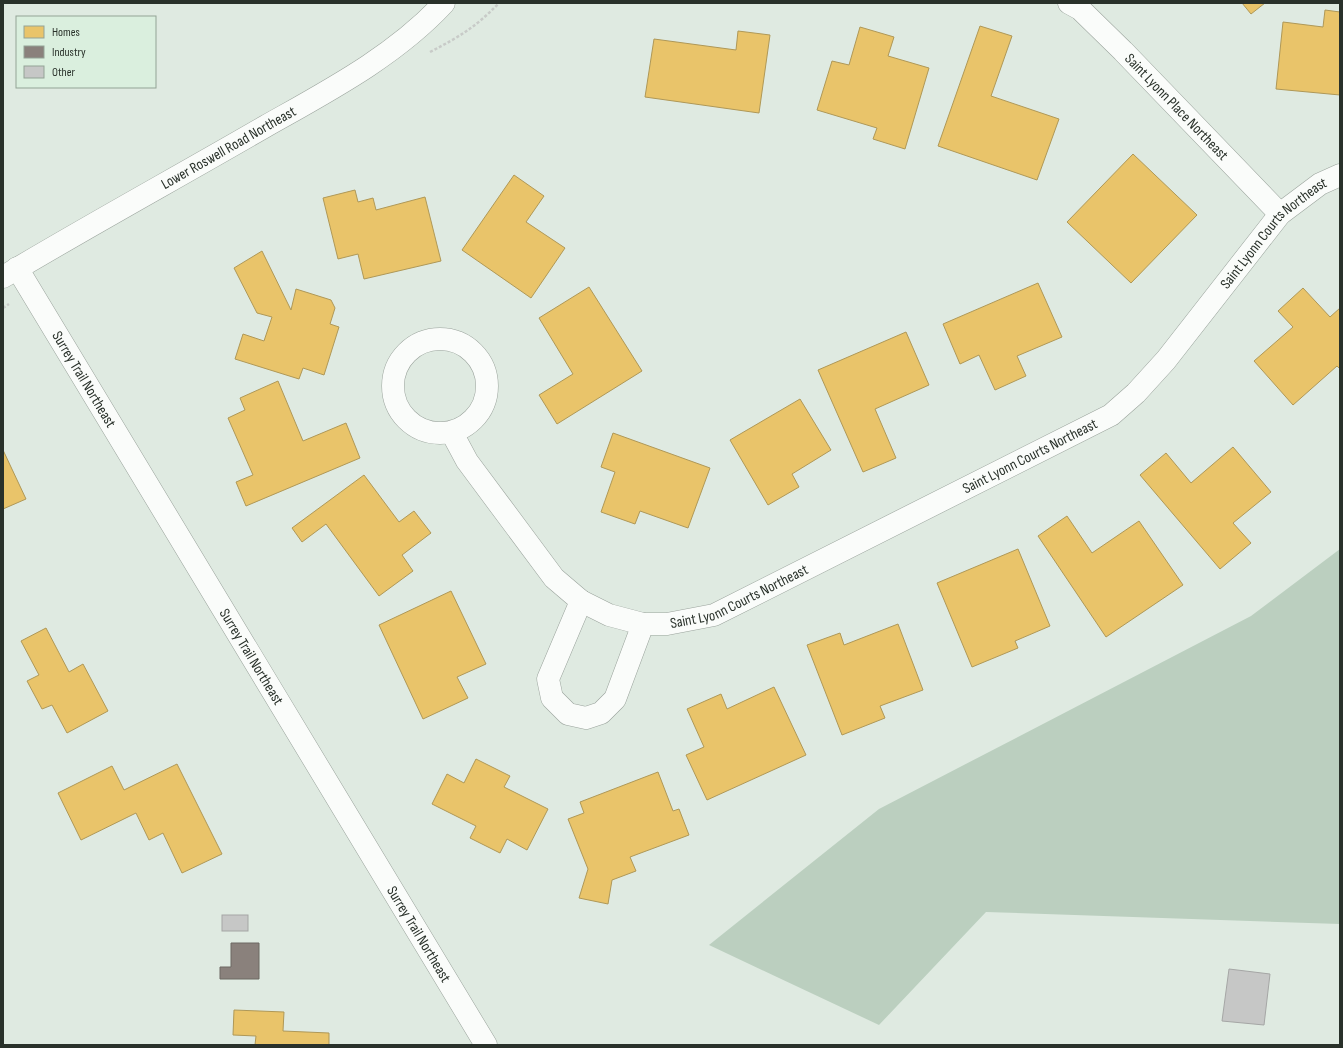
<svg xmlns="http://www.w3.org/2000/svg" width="1343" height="1048" viewBox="0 0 1343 1048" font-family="'Sofia Sans Condensed',sans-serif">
  <rect width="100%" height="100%" fill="#dfeae1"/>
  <!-- forest -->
  <polygon fill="#bbcfbf" points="1340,549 1340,924 986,912 879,1025 709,945 879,809 1251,616"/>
  <!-- homes -->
  <g fill="#e9c46a" stroke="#af9857">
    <polygon points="1242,3 1265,3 1251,14"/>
    <polygon points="1325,10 1340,12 1340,95 1276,89 1283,22 1323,27"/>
    <polygon points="980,26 1012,36 991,96 1059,119 1037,180 938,146"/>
    <polygon points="860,27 894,37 888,56 929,68 905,149 873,139 877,128 817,110 832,61 849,65"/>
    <polygon points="738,31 770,35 759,113 645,97 654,39 736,50"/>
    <polygon points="1133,154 1197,215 1131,283 1067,222"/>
    <polygon points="514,175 544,196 526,222 565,248 531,298 462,250"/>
    <polygon points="355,190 358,202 373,198 376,210 425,197 441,261 364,279 358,254 338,259 323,198"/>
    <polygon points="262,251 291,310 296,289 331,300 335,308 330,324 339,327 324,375 303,368 299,379 235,359 243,334 264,341 272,317 257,313 234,268"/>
    <polygon points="1038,283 1062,337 1017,356 1026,376 995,390 979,355 960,364 943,324"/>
    <polygon points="589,287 642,371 557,424 539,395 573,374 539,318"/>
    <polygon points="1303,288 1330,317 1340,308 1340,369 1337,366 1293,405 1254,361 1293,327 1278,311"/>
    <polygon points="906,332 929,385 875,409 896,458 863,472 818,370"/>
    <polygon points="278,381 303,441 346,423 360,458 246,506 236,482 253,475 228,418 245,410 240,398"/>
    <polygon points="800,399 831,450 792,474 799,487 768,505 730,440"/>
    <polygon points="613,433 710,468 688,528 640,511 635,524 601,512 615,472 601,467"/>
    <polygon points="1233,447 1271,492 1233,523 1251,543 1220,569 1140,475 1166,453 1191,483"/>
    <polygon points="3,450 26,499 3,509"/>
    <polygon points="364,475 399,522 414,511 431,533 402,555 413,571 379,596 326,524 302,542 292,528"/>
    <polygon points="1067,516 1092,553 1139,521 1183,585 1106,637 1038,536"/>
    <polygon points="1018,549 1050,626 1015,641 1018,648 972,667 937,583"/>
    <polygon points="451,591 486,664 457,677 468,698 423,719 379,625"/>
    <polygon points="898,624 923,690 880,706 885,718 842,735 807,645 840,633 844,645"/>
    <polygon points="46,628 69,672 83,664 108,711 67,733 52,705 42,709 27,681 39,675 21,641"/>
    <polygon points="774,687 806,755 707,800 686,755 704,747 687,709 721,694 727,709"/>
    <polygon points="476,759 510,776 504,787 548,809 527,850 507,839 500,853 470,838 476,826 432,804 447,774 464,783"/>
    <polygon points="177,764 222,854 182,873 163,833 149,840 136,813 81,840 58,793 112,766 124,790"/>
    <polygon points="658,772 673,811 679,809 689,835 630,857 636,871 612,880 608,904 579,898 588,869 568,819 584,813 580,802"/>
    <polygon points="234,1010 284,1012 283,1031 329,1033 329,1045 255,1045 256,1036 233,1035"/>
  </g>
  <!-- industry -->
  <polygon fill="#8a817c" stroke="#6d6963" points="231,943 259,943 259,979 220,979 220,967 231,967"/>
  <!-- building -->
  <g fill="#c6c7c6" stroke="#a5a6a5">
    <rect x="222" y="915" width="26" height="16"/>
    <polygon points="1229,969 1270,974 1264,1025 1222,1021"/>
  </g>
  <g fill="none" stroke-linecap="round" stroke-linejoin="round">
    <defs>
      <g id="minor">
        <path id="s1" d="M1069 3 1080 9 1123 51 1280 214"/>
        <path id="s2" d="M17 268 486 1045"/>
        <circle cx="440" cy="386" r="47"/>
        <path id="s3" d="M452 433 467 461 554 578 581 601 609 615 643 624H667L714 615 1111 415 1136 393 1166 360 1280 214 1320 184 1340 175"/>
        <polyline points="581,601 548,679 552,698 568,714 586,718 601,713 615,699 643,624"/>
      </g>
      <g id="tertiary">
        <path id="s4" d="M3 277C90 225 178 177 266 126 328 91 395 56 444 3"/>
      </g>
    </defs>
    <!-- minor casing -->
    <use href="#minor" stroke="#9aa39c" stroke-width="23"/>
    <!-- tertiary casing -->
    <use href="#tertiary" stroke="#9aa39c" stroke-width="23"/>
    <!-- path -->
    <g stroke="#c8cbc8" stroke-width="2.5" stroke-dasharray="3 2" stroke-linecap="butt">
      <path d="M430 52C459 37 476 27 499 3"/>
      <polyline points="3,308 9,304"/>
    </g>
    <!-- minor -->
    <use href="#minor" stroke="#fafcfa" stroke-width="22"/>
    <!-- tertiary -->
    <use href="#tertiary" stroke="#fafcfa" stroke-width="22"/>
  </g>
  <g text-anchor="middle" stroke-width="4" stroke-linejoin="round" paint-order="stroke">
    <!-- street labels -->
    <g font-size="15" fill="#29312a" stroke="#daefde">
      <text dy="5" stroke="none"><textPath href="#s1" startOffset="150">Saint Lyonn Place Northeast</textPath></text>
      <text dy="5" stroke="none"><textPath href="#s4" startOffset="260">Lower Roswell Road Northeast</textPath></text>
      <text dy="5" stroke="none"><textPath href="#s3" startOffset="1041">Saint Lyonn Courts Northeast</textPath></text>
      <text dy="5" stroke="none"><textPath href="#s2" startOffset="130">Surrey Trail Northeast</textPath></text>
      <text dy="5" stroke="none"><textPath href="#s3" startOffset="705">Saint Lyonn Courts Northeast</textPath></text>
      <text dy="5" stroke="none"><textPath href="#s3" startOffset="381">Saint Lyonn Courts Northeast</textPath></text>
      <text dy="5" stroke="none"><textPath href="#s2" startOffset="454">Surrey Trail Northeast</textPath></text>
      <text dy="5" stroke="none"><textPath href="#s2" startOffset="778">Surrey Trail Northeast</textPath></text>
    </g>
  </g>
  <!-- border -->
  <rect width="1343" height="1048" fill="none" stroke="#29312a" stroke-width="8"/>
  <!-- legend -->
  <rect x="16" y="16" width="140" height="72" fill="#daefde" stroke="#93a396"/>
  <rect x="24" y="26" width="20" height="12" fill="#e9c46a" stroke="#93a396"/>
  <text x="52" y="36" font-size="12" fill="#29312a">Homes</text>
  <rect x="24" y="46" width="20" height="12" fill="#8a817c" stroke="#93a396"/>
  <text x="52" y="56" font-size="12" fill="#29312a">Industry</text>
  <rect x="24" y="66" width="20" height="12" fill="#c6c7c6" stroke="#93a396"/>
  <text x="52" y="76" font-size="12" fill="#29312a">Other</text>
</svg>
